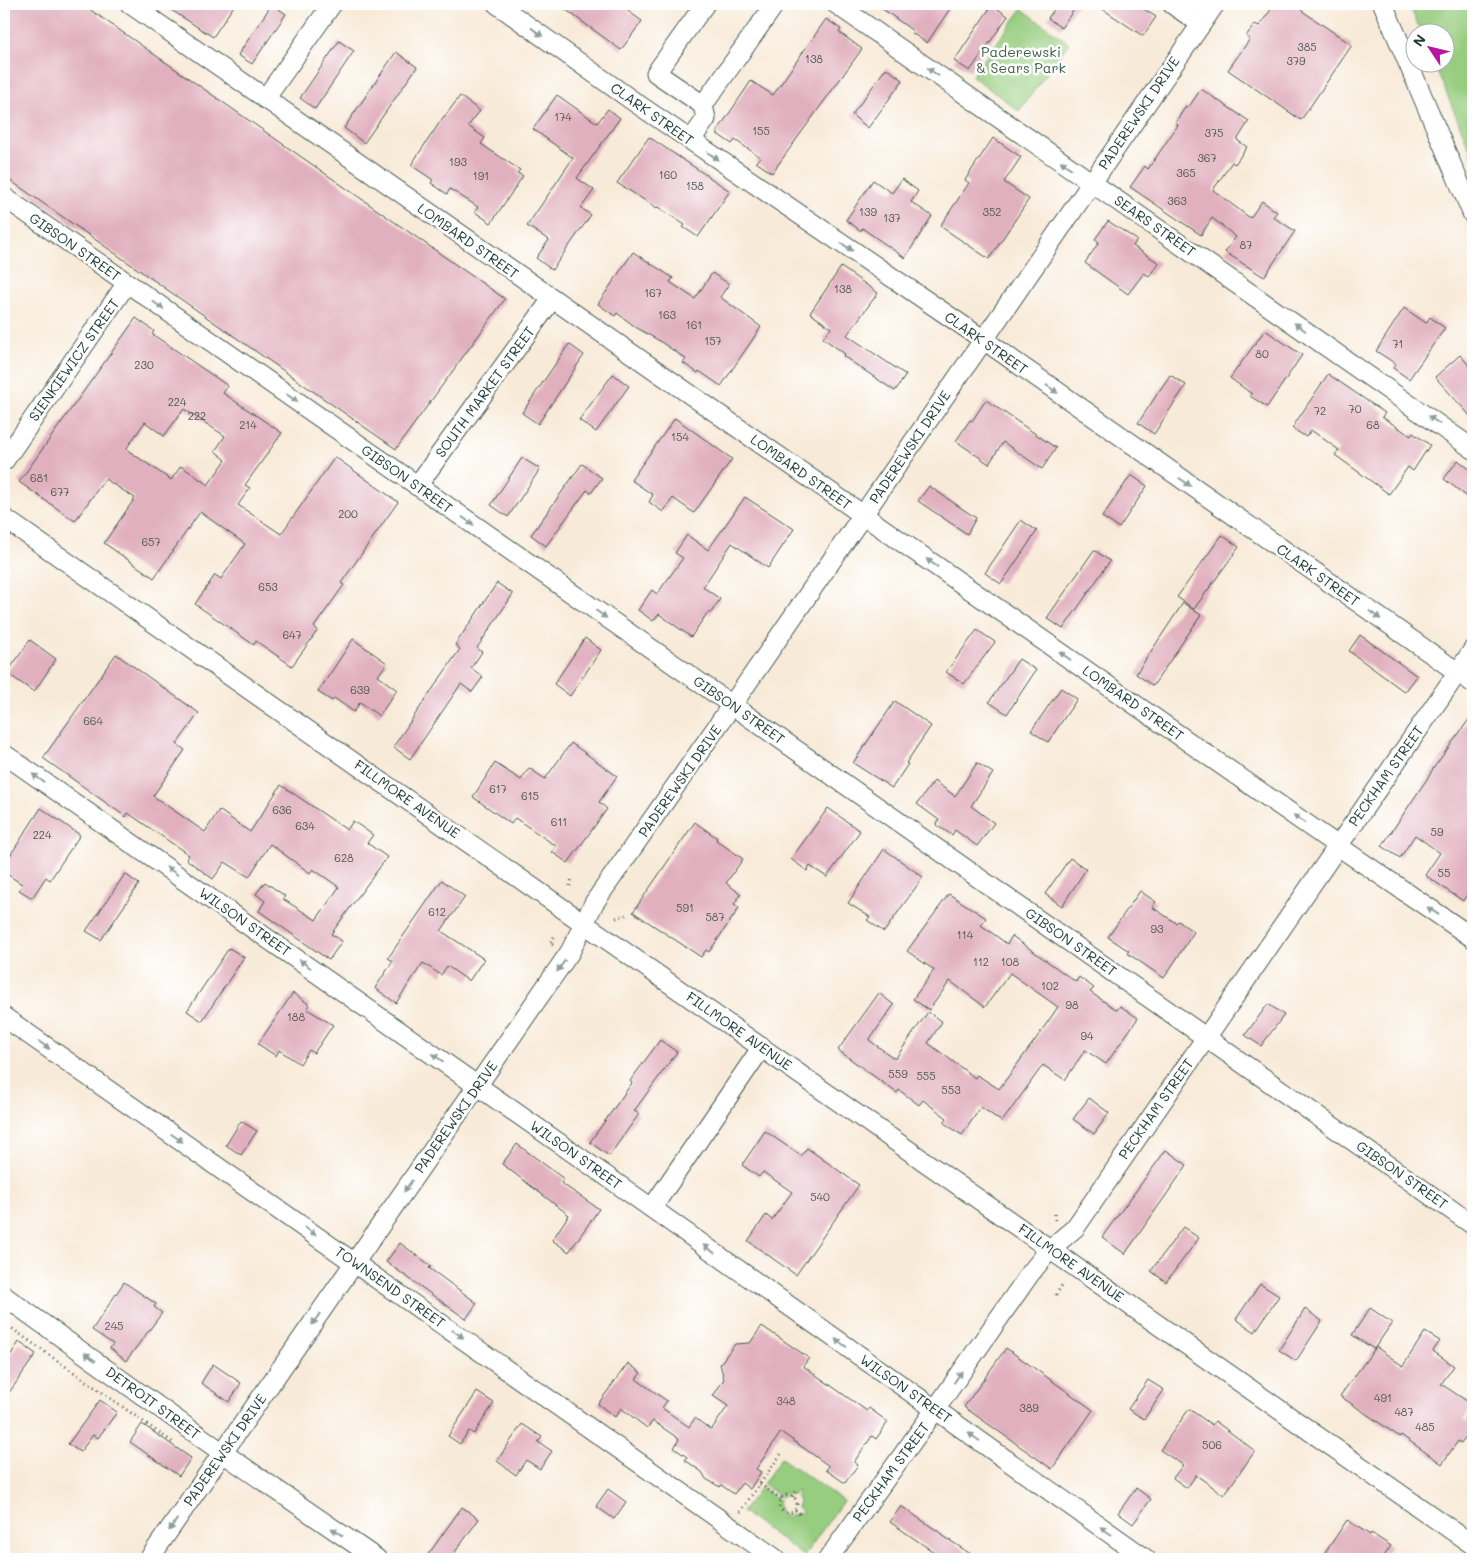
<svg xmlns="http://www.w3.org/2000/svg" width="1477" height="1563" viewBox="0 0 1477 1563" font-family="Mali,sans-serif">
  <rect width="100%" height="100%" fill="#fff"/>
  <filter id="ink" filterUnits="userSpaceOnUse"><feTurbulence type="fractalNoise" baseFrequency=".02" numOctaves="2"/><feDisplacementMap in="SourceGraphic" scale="10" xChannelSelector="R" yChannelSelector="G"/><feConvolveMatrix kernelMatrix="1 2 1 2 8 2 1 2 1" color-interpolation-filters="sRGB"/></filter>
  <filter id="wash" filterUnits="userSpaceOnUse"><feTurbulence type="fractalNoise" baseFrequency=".0096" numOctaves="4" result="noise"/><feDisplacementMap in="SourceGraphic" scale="20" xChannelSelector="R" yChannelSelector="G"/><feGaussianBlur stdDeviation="1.12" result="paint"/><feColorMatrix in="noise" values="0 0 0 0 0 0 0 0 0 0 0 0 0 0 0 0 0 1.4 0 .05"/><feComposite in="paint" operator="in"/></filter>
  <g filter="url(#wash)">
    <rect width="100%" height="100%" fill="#f8ead8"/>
    <!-- green -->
    <g fill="#97cd7f" stroke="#5b855a">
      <polygon points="1409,4 1473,4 1473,157 1434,63 1444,62 1444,32 1421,32"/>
      <polygon points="1022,9 1069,43 1019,111 972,76"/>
      <polygon points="781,1458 843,1501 804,1556 742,1512 761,1487 779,1500 778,1506 781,1512 778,1516 780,1518 783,1514 788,1517 797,1513 800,1515 802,1512 797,1508 799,1502 796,1495 798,1492 796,1491 793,1495 787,1493 781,1497 763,1484"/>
    </g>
    <g id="blocks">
      <!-- building -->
      <g fill="#e1b0bf" fill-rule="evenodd">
        <polygon points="4,4 82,4 505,299 396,449 4,176"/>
        <polygon points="162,4 235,4 213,37"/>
        <polygon points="272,4 286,14 252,64 238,55"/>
        <polygon points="558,4 618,4 642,21 621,50"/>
        <polygon points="876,4 953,4 927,43 912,33 913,31"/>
        <polygon points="1058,4 1078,4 1061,28 1048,18"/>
        <polygon points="1095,4 1136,4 1156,17 1143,36"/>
        <polygon points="1275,4 1292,4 1352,45 1301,120 1228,70 1250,39 1246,36 1255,24 1259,26"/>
        <polygon points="992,5 1008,16 970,71 954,61"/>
        <polygon points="826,19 841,29 839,32 862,49 772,173 756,162 760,157 735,140 732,144 716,133 751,81 773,95"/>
        <polygon points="339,41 354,51 315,109 300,98"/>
        <polygon points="396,52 417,67 364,143 344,128"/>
        <polygon points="886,68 903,80 868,128 852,115"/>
        <polygon points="1201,89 1249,121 1237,140 1247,147 1235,164 1232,162 1213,190 1250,218 1262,201 1277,212 1273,217 1295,231 1264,277 1225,252 1236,237 1212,218 1201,235 1130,187 1145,166 1148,169 1178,125 1175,123 1186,106 1188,108"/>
        <polygon points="557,95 597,123 608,109 620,118 577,178 594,190 581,208 591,215 552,270 536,258 549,240 527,226 573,158 533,129"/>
        <polygon points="460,96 480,111 468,126 485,138 481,144 520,170 517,173 523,176 491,223 475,212 478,207 450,189 447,194 431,183 433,180 411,165 444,116 445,116"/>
        <polygon points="649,137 730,191 698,237 683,227 685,225 658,207 657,208 617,183"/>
        <polygon points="993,138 1021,157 1004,182 1029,199 989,259 940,226 969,183 965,180"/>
        <polygon points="902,179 918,191 911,202 932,216 905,258 862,228 861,231 846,220 873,180 892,193"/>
        <polygon points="1108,221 1137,240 1133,246 1159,263 1149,276 1144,273 1128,294 1085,263 1099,242 1095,239"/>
        <polygon points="633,252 673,278 670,282 695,299 712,273 729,284 720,297 761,327 721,386 699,371 698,373 683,363 686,359 658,340 637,328 617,313 615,316 598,304"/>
        <polygon points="841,267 878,293 847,335 906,375 895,391 843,356 845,354 823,338 831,328 810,313"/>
        <polygon points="1404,308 1426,323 1430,317 1445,328 1409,379 1393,368 1396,364 1376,351"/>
        <path d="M136 318 154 331 152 334 228 386 223 393 282 433 245 485 250 488 238 505 281 534 335 457 398 502 341 583 344 585 314 627 318 630 292 666 256 641 254 645 195 604 215 575 221 579 245 544 200 512 154 578 104 543 135 498 105 479 75 521 19 482ZM184 409 225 436 215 451 226 460 208 485 181 466 171 480 126 449 145 422 164 436Z"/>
        <polygon points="1265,330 1302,355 1267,407 1250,396 1252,394 1230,378"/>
        <polygon points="569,344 584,355 538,424 522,413"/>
        <polygon points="1460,355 1473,370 1473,419 1435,377"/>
        <polygon points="613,374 629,386 596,432 579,420"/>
        <polygon points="1328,374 1385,413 1382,417 1411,436 1413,433 1430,445 1413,471 1408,467 1389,494 1335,455 1339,450 1311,430 1306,437 1292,428"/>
        <polygon points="1170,375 1186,385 1154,434 1138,423"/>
        <polygon points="986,400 1056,448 1042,469 1003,442 989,464 956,441 970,420 972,421"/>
        <polygon points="675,418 732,459 694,513 673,498 663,512 649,502 653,495 631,480"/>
        <polygon points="522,458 540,469 508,517 491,505"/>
        <polygon points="1458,460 1473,472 1473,501 1444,479"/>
        <polygon points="582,464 602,478 591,493 587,490 546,546 531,535"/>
        <polygon points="1131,475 1147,486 1119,528 1102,517"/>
        <polygon points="929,486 976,518 967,534 918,501"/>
        <polygon points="745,497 794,529 768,568 732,543 703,587 720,599 710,614 708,612 691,637 659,614 653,621 638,610 652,590 657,594 683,558 675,553 687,535 708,550"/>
        <polygon points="1021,520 1037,531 1001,584 985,573"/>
        <polygon points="1222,535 1239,547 1194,609 1177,597"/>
        <polygon points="1094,550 1110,561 1063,629 1047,618"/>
        <polygon points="497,583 513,594 477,648 482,652 471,668 483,677 472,692 461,684 410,759 393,747 460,649 455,645"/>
        <polygon points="1183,603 1201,615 1153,686 1136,674"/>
        <polygon points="977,630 995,642 964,684 946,672"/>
        <polygon points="1360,635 1417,676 1405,692 1349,651"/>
        <polygon points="585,638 601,650 570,696 554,684"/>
        <polygon points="353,639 387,663 378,676 397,690 379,716 360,702 354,712 334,698 332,701 318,692"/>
        <polygon points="30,640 56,659 34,692 7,673"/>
        <polygon points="116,654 199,713 177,744 185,750 153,796 205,832 219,810 250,832 281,785 347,830 353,821 373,835 367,843 387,857 331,934 342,941 329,960 259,911 265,901 256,894 265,882 285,896 283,899 316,920 339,887 313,869 310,873 270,844 249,877 225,862 213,879 186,859 189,855 128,813 126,817 43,758"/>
        <polygon points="1019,659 1036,670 1007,714 989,702"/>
        <polygon points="1061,688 1077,699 1048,742 1031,731"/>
        <polygon points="895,701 931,726 906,763 908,764 892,788 853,763"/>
        <polygon points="1473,714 1473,885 1463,901 1425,875 1440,853 1415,835 1400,858 1382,846 1431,773 1430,773"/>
        <polygon points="571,743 617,776 599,802 607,809 568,863 552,852 556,846 515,818 511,824 473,797 495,763 521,780 529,768 545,779"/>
        <polygon points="977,763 993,773 971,806 994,823 977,846 955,830 952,835 936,825 939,820 917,804 934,781 955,796"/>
        <polygon points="41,808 80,835 50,880 46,877 32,898 19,890 23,885 4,872 4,865"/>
        <polygon points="828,808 860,831 827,877 810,866 807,871 791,859"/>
        <polygon points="695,822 717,838 716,840 743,859 726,883 741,894 734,904 739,908 709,952 706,950 701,957 633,912"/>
        <polygon points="884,849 923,877 884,932 867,920 870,917 848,903"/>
        <polygon points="1070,858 1086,869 1062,906 1045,894"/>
        <polygon points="125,874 139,884 101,940 86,931"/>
        <polygon points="442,880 465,897 441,931 484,959 469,981 447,966 441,975 423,963 396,1003 375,988 393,961 388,958"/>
        <polygon points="1140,891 1156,902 1152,907 1176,923 1178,921 1194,932 1164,978 1127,953 1129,951 1108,937"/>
        <polygon points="949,894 986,918 981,925 1007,944 1012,936 1076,982 1079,977 1094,988 1090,992 1117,1010 1120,1006 1138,1018 1106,1064 1085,1050 1065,1080 1043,1065 1002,1122 981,1107 962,1135 944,1123 947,1118 923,1100 919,1105 899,1090 897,1093 838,1050 879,993 894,1005 869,1040 895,1059 928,1012 942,1022 928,1043 975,1078 977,1075 999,1089 1038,1036 1058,1007 1010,973 985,1007 950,981 929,1010 913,999 934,970 907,951"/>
        <polygon points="229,948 244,957 202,1021 187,1011"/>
        <polygon points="293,993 310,1005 307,1009 333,1025 314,1053 309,1050 300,1064 279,1050 276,1056 258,1044"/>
        <polygon points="1268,1004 1284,1015 1261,1046 1245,1035"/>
        <polygon points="660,1040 677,1052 634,1111 639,1114 609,1156 590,1142 632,1083 630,1081"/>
        <polygon points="1089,1098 1109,1113 1094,1134 1073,1119"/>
        <polygon points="241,1121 257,1131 241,1155 226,1145"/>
        <polygon points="765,1131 801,1156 807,1148 859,1185 796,1275 748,1241 766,1215 772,1220 792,1192 763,1172 759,1177 742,1165"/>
        <polygon points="517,1144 564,1179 561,1183 599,1209 569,1252 552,1240 569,1215 502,1164"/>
        <polygon points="1166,1150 1187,1165 1125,1254 1102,1237"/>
        <polygon points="1183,1227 1199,1238 1166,1282 1151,1271"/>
        <polygon points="400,1243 431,1266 429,1268 477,1303 466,1319 386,1262"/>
        <polygon points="124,1282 156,1304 154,1307 162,1313 126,1361 110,1348 113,1344 92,1330"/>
        <polygon points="1260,1284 1279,1296 1255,1332 1236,1319"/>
        <polygon points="1370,1308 1392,1323 1374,1349 1352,1335"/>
        <polygon points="1305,1309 1322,1321 1296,1361 1279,1350"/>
        <polygon points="762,1326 809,1358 803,1366 867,1411 869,1408 888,1422 876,1439 872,1436 854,1462 858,1465 845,1483 826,1470 829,1466 781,1432 756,1469 761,1472 750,1489 742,1483 734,1494 721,1485 720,1487 706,1479 702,1472 685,1460 687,1457 674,1448 679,1439 653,1421 647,1428 621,1408 615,1417 598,1404 628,1363 641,1373 636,1379 667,1401 662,1408 689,1427 695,1418 711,1430 728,1406 713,1396 724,1379 720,1364 735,1344 750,1343"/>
        <polygon points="1425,1332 1440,1341 1433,1351 1454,1366 1441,1384 1473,1405 1464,1420 1473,1426 1461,1443 1458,1441 1442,1464 1401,1435 1400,1437 1340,1396 1376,1347 1403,1366"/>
        <polygon points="19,1342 36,1354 4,1400 4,1365"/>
        <polygon points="1006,1348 1093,1410 1052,1469 964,1407"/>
        <polygon points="213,1364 241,1383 229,1402 201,1383"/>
        <polygon points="1148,1380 1164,1390 1144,1419 1128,1409"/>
        <polygon points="477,1392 494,1403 474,1434 469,1431 460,1444 448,1436"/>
        <polygon points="100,1400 117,1412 98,1438 93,1435 80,1452 68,1444"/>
        <polygon points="1189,1409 1212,1425 1215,1421 1255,1451 1224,1495 1196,1475 1187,1488 1173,1478 1183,1465 1160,1450"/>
        <polygon points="142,1424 191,1458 179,1476 130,1442"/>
        <polygon points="522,1424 542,1437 538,1442 552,1451 540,1469 526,1460 516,1475 497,1461"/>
        <polygon points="1136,1488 1151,1499 1133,1524 1118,1513"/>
        <polygon points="608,1489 626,1502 614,1519 596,1506"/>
        <polygon points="901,1506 942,1534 942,1535 978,1559 944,1559 890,1522"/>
        <polygon points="462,1507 479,1519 450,1559 425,1559"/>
        <polygon points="1347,1520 1370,1535 1371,1533 1391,1546 1382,1559 1321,1559"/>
      </g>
    </g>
  </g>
  <g filter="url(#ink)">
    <use href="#blocks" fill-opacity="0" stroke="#40574d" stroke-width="1"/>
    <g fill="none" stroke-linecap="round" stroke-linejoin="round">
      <defs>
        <g id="minor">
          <polyline points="130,4 1338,846 1473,938"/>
          <polyline points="497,4 633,101 984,340 1473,683"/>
          <polyline points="705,4 656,73 703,105 775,4"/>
          <polyline points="836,4 1473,449"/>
          <polyline points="1172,4 1201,24"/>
          <polyline points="1383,4 1473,215"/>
          <polyline points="265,99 332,4"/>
          <polyline points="691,140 706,119 703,105"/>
          <polyline points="4,197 732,705 1473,1225"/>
          <polyline points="4,461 127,283"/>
          <polyline points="417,486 552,299"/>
          <polyline points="4,518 1473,1545"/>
          <polyline points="4,754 609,1178 1146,1559"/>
          <polyline points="4,1017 776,1559"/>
          <polyline points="652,1208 762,1047"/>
          <polyline points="4,1296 223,1453 377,1559"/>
          <polyline points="149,1559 570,952 594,903 732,705 1215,4"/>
          <polyline points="828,1559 935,1410 1029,1275 1050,1249 1075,1228 1473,650"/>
        </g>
      </defs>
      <!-- minor casing -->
      <use href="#minor" stroke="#40574d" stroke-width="21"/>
      <!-- path -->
      <g stroke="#40574d" stroke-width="3" stroke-dasharray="1 4" stroke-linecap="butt">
        <polyline points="4,487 9,486"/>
        <polyline points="570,886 572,878"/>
        <polyline points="616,918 626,915"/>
        <polyline points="553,945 550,943 556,934"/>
        <polyline points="1055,1220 1055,1213"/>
        <polyline points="1056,1295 1062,1285"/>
        <polyline points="4,1323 175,1444"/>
        <polyline points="760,1484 781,1499"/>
        <circle cx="788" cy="1504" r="9"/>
        <polyline points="793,1497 796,1492"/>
        <polyline points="795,1510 800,1514"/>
        <polyline points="740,1512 781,1454"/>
        <polyline points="394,1554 402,1559"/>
      </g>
      <!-- minor -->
      <use href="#minor" stroke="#fff" stroke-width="19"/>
    </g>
    <!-- one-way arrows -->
    <defs><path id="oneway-solid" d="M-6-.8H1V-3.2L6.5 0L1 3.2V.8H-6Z" transform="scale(1.25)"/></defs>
    <g fill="#8f9e9a">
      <use href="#oneway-solid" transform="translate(537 32) rotate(36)"/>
      <use href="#oneway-solid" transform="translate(933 72) rotate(-145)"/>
      <use href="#oneway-solid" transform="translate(713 156) rotate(34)"/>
      <use href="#oneway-solid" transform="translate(1066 165) rotate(-145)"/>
      <use href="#oneway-solid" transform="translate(847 247) rotate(34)"/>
      <use href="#oneway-solid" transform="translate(158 305) rotate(35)"/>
      <use href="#oneway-solid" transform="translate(1300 327) rotate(-145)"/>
      <use href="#oneway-solid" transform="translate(1052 389) rotate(35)"/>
      <use href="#oneway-solid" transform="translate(292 398) rotate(35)"/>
      <use href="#oneway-solid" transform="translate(1434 420) rotate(-145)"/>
      <use href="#oneway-solid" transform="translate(1185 482) rotate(35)"/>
      <use href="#oneway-solid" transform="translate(468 521) rotate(35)"/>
      <use href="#oneway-solid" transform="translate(932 563) rotate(-145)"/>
      <use href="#oneway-solid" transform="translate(601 614) rotate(35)"/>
      <use href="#oneway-solid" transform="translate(1375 615) rotate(35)"/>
      <use href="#oneway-solid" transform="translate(1065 656) rotate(-145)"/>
      <use href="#oneway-solid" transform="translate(38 778) rotate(-145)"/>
      <use href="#oneway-solid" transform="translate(1299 819) rotate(-145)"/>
      <use href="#oneway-solid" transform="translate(172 871) rotate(-145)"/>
      <use href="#oneway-solid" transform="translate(1433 911) rotate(-146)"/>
      <use href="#oneway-solid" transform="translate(305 964) rotate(-145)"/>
      <use href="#oneway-solid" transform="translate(561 966) rotate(125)"/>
      <use href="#oneway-solid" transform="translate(44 1045) rotate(35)"/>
      <use href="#oneway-solid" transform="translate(438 1058) rotate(-145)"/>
      <use href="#oneway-solid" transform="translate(177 1138) rotate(35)"/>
      <use href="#oneway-solid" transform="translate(408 1186) rotate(125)"/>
      <use href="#oneway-solid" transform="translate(310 1231) rotate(35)"/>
      <use href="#oneway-solid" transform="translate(709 1249) rotate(-145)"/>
      <use href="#oneway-solid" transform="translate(316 1319) rotate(125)"/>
      <use href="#oneway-solid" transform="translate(458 1334) rotate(35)"/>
      <use href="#oneway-solid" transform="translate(841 1343) rotate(-145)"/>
      <use href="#oneway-solid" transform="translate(90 1357) rotate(-144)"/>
      <use href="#oneway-solid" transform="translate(958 1377) rotate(-55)"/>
      <use href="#oneway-solid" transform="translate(974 1437) rotate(-145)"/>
      <use href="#oneway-solid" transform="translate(173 1525) rotate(125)"/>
      <use href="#oneway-solid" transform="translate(1106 1531) rotate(-145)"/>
      <use href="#oneway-solid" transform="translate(337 1532) rotate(-146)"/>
    </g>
  </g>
  <g text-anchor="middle" stroke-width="5" stroke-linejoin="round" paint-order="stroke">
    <!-- number labels -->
    <g font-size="11" fill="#505a57">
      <text x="1307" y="51">385</text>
      <text x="814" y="63">138</text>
      <text x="1296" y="65">379</text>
      <text x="563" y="121">174</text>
      <text x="761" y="135">155</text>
      <text x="1214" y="137">375</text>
      <text x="1207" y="162">367</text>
      <text x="458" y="166">193</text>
      <text x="1186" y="177">365</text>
      <text x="668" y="179">160</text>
      <text x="481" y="180">191</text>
      <text x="695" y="190">158</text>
      <text x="1177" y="205">363</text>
      <text x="868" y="216">139</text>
      <text x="992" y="216">352</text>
      <text x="892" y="222">137</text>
      <text x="1246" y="249">87</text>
      <text x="843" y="293">138</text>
      <text x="653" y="297">167</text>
      <text x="667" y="319">163</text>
      <text x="694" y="329">161</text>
      <text x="713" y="345">157</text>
      <text x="1398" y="348">71</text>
      <text x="1262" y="358">80</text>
      <text x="144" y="369">230</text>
      <text x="177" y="406">224</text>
      <text x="1355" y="413">70</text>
      <text x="1320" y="415">72</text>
      <text x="197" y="420">222</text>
      <text x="248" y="429">214</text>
      <text x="1373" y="429">68</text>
      <text x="680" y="441">154</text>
      <text x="39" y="482">681</text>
      <text x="60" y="496">677</text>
      <text x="348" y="518">200</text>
      <text x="151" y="546">657</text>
      <text x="268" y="591">653</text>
      <text x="292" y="639">647</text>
      <text x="360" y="694">639</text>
      <text x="93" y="725">664</text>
      <text x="498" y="793">617</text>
      <text x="530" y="800">615</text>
      <text x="282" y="814">636</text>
      <text x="559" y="826">611</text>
      <text x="305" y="830">634</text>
      <text x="1437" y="836">59</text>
      <text x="42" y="839">224</text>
      <text x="344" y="862">628</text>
      <text x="1444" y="877">55</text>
      <text x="685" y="912">591</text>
      <text x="437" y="916">612</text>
      <text x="715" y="921">587</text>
      <text x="1157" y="933">93</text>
      <text x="965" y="939">114</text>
      <text x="981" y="966">112</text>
      <text x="1010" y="966">108</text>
      <text x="1050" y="990">102</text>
      <text x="1072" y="1009">98</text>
      <text x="296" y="1021">188</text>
      <text x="1087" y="1040">94</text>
      <text x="898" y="1078">559</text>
      <text x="926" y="1080">555</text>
      <text x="951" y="1094">553</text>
      <text x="820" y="1201">540</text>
      <text x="114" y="1330">245</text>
      <text x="1383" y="1402">491</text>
      <text x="786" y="1405">348</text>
      <text x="1029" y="1412">389</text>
      <text x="1404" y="1416">487</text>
      <text x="1425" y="1431">485</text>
      <text x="1212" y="1449">506</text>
    </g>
    <!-- park labels -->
    <g font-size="14" fill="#3d6147" stroke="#fff">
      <text x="1021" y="57">Paderewski<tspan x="1021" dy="16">&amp; Sears Park</tspan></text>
    </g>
    <!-- street labels -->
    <g font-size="14" fill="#1f3d34" stroke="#fff">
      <text transform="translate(1139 113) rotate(-56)" y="5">PADEREWSKI DRIVE</text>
      <text transform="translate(652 114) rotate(35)" y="5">CLARK STREET</text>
      <text transform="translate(1155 226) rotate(35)" y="5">SEARS STREET</text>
      <text transform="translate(468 241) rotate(35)" y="5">LOMBARD STREET</text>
      <text transform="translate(75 247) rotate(35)" y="5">GIBSON STREET</text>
      <text transform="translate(986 343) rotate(35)" y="5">CLARK STREET</text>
      <text transform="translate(74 360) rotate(-55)" y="5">SIENKIEWICZ STREET</text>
      <text transform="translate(485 392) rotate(-54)" y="5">SOUTH MARKET STREET</text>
      <text transform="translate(910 447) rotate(-56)" y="5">PADEREWSKI DRIVE</text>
      <text transform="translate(801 472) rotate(35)" y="5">LOMBARD STREET</text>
      <text transform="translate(407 479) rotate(35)" y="5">GIBSON STREET</text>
      <text transform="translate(1318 575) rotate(35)" y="5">CLARK STREET</text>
      <text transform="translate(1133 703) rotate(35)" y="5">LOMBARD STREET</text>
      <text transform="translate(739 710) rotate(35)" y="5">GIBSON STREET</text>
      <text transform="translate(1386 776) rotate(-55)" y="5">PECKHAM STREET</text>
      <text transform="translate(680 781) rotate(-55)" y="5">PADEREWSKI DRIVE</text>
      <text transform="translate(407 799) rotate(35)" y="5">FILLMORE AVENUE</text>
      <text transform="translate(245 922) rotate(35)" y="5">WILSON STREET</text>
      <text transform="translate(1071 942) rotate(35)" y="5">GIBSON STREET</text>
      <text transform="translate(739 1031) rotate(35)" y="5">FILLMORE AVENUE</text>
      <text transform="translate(1156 1109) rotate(-55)" y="5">PECKHAM STREET</text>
      <text transform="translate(456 1117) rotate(-55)" y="5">PADEREWSKI DRIVE</text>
      <text transform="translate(576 1155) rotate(35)" y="5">WILSON STREET</text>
      <text transform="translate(1402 1175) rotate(35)" y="5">GIBSON STREET</text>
      <text transform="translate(1071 1263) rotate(35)" y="5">FILLMORE AVENUE</text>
      <text transform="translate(390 1287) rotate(35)" y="5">TOWNSEND STREET</text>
      <text transform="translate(906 1389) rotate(35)" y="5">WILSON STREET</text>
      <text transform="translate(153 1403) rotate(36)" y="5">DETROIT STREET</text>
      <text transform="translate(225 1450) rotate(-55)" y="5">PADEREWSKI DRIVE</text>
      <text transform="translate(891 1472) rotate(-54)" y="5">PECKHAM STREET</text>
    </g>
  </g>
  <!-- margin -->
  <rect width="1477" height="1563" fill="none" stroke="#fff" stroke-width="20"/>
  <!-- north arrow -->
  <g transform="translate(1430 48) rotate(305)"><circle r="24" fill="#ffffff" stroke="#a5b1ae"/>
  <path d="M0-4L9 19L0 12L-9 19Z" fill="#b5179e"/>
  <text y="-8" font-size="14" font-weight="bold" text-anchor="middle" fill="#1f3d34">N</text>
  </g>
</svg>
